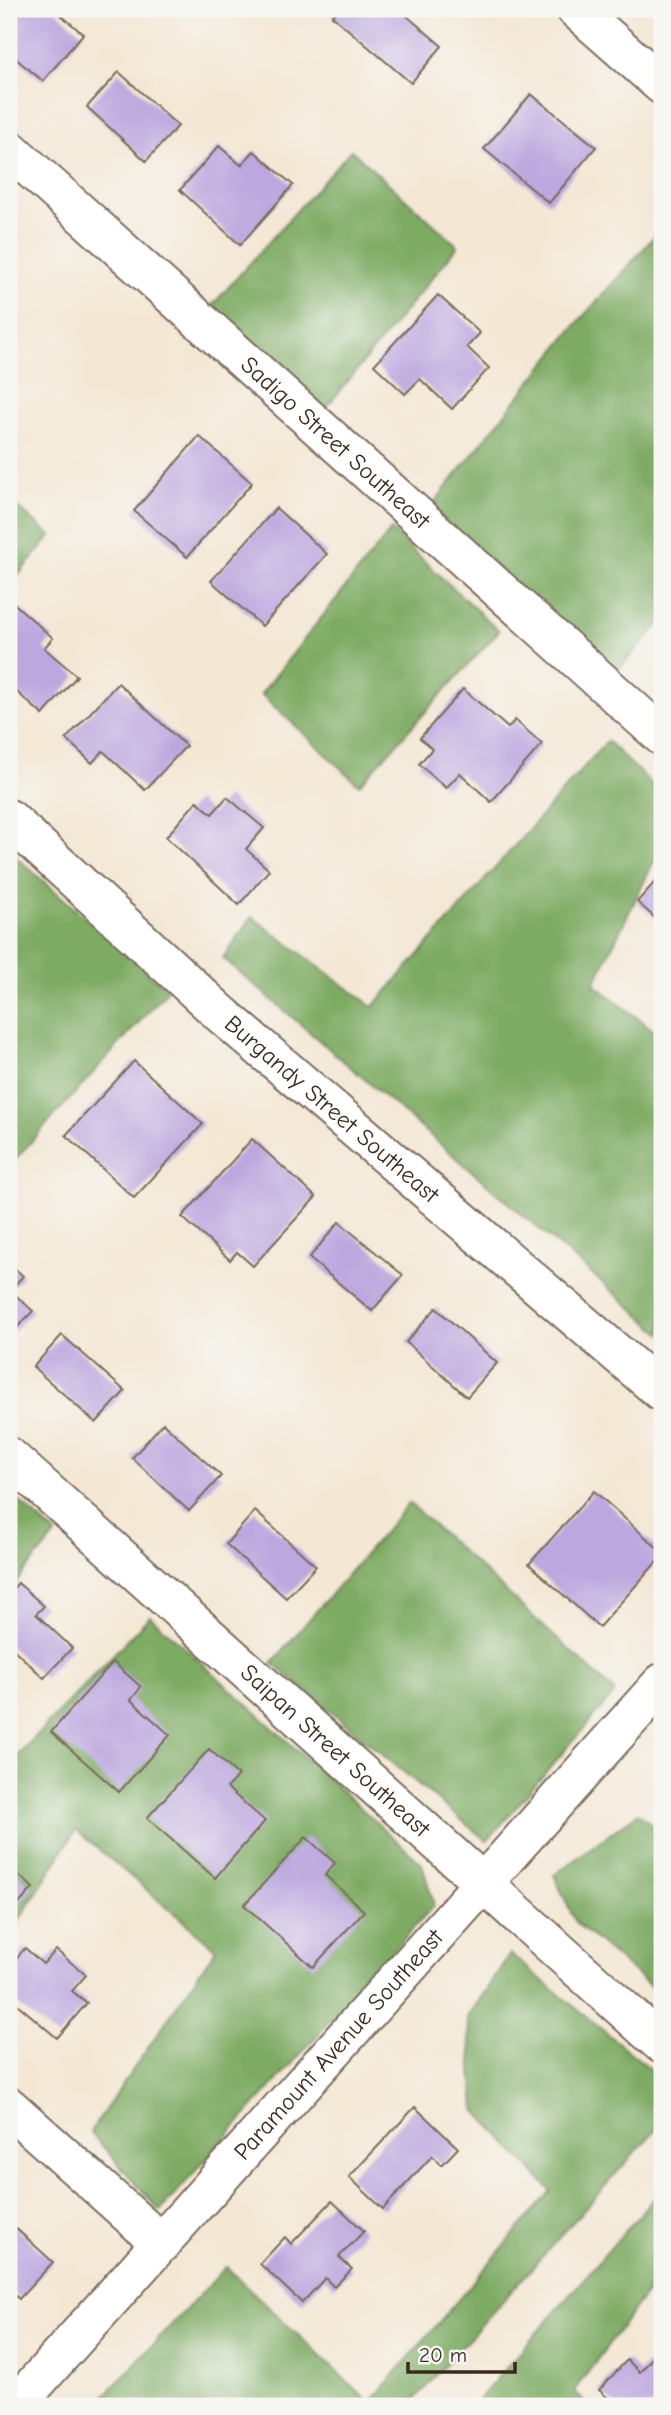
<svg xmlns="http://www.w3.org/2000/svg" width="671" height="2415" viewBox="0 0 671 2415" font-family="'Comic Neue',sans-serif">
  <rect width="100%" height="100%" fill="#f6f6f2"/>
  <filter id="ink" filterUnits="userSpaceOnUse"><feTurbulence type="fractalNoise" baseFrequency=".0143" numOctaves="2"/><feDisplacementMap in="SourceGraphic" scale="14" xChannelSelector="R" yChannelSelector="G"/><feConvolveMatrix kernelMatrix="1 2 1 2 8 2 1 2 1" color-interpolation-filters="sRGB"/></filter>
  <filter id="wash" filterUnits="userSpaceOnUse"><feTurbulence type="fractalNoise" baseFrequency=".00686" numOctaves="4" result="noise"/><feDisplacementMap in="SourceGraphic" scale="28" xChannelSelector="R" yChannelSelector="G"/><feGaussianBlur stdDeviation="1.57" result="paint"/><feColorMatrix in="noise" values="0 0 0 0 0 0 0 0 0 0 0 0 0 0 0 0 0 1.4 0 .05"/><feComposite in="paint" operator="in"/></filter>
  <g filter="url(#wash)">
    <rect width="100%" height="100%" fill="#f4e7d4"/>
    <!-- forest -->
    <g fill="#7eab64" stroke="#5c6a41" stroke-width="2">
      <polygon points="351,150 458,246 321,414 209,309"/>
      <polygon points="662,228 662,622 615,673 430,508 574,327"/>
      <polygon points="9,500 51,536 9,586"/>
      <polygon points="391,530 499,631 359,785 261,694"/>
      <polygon points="607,741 662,794 662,845 594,984 662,1037 662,1334 223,958 252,917 373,1007"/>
      <polygon points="9,851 168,990 10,1165 9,1164"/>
      <polygon points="9,1492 56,1534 9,1591"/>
      <polygon points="409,1503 615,1692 487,1841 272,1663"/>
      <polygon points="150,1616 422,1864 434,1905 160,2211 90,2132 216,1949 76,1830 9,1936 9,1754 15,1758"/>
      <polygon points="638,1813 662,1833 662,1996 576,1923 554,1875"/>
      <polygon points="510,1954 649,2068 662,2092 662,2122 409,2406 95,2406 226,2267 370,2403 551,2191 475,2109 468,2017"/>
      <polygon points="662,2189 662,2301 648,2291 574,2391 588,2406 473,2406"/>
    </g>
    <g id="blocks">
      <!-- building -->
      <g fill="#bca7df">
        <polygon points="9,9 54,9 83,34 43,81 9,53"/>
        <polygon points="338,9 403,9 401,11 442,46 411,83 332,16"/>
        <polygon points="119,72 178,126 146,161 87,107"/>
        <polygon points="531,94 596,147 549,203 484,149"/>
        <polygon points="219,146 241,165 254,151 293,185 240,245 180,190"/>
        <polygon points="438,295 480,333 467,347 489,368 452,409 420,379 405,394 374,365"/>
        <polygon points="199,436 252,483 187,557 134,511"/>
        <polygon points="276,508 327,554 262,626 211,581"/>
        <polygon points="9,599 53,638 44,648 77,676 43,715 9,685"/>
        <polygon points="118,683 186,746 145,790 103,751 92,763 66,739"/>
        <polygon points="463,689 508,728 515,720 542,744 491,802 460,773 446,788 419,764 432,749 420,738"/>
        <polygon points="227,797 264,828 246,849 269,870 239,905 166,837 197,801 212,814"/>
        <polygon points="662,874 662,924 637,902"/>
        <polygon points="134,1061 203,1124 134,1198 66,1135"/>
        <polygon points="252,1139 316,1197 253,1266 237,1252 230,1260 182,1217"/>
        <polygon points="339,1222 403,1275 372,1311 309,1258"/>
        <polygon points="9,1263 23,1276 10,1290 33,1311 9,1336"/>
        <polygon points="436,1308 497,1363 467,1397 406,1342"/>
        <polygon points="62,1335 125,1391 96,1423 33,1367"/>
        <polygon points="163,1423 221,1476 189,1511 132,1458"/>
        <polygon points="594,1491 662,1552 662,1556 599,1627 529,1564"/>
        <polygon points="255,1511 316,1566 286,1598 226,1544"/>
        <polygon points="18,1583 44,1606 36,1614 72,1648 44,1678 9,1645 9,1593"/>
        <polygon points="113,1662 141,1687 131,1700 170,1735 119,1792 51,1732"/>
        <polygon points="209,1749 238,1775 227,1788 265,1821 215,1878 147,1818"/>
        <polygon points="306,1837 335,1863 325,1875 364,1911 313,1967 244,1905"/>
        <polygon points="9,1866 33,1888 9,1915"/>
        <polygon points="25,1948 43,1964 56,1950 86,1975 72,1991 87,2003 57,2038 9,1997 9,1968"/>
        <polygon points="415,2107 458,2148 442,2165 432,2156 383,2209 349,2177"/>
        <polygon points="332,2201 364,2231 339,2257 352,2269 334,2287 325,2278 302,2303 260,2264 285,2237 291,2244"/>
        <polygon points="9,2222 53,2262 19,2299 9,2290"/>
        <polygon points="662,2347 662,2406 617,2406 599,2390 627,2360 640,2372"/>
      </g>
    </g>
  </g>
  <g filter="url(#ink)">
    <use href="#blocks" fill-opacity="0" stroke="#7c6c5e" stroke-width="2"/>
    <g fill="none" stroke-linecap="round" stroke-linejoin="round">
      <defs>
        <g id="minor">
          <polyline points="576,9 662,85"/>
          <path id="s1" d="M9 149 662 736"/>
          <path id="s2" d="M9 819 220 1013 662 1392"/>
          <path id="s3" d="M9 1457 662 2044"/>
          <polyline points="9,2107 161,2243"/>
          <path id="s4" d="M15 2406 662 1683"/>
        </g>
      </defs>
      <!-- minor casing -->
      <use href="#minor" stroke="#7c6c5e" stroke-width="42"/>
      <!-- minor -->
      <use href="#minor" stroke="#fff" stroke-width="38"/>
    </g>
  </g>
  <g text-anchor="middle" stroke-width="6" stroke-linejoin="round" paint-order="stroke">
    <!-- street labels -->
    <g font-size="24" fill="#3b2a1e" stroke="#f6f6f2">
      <text dy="8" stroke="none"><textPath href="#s1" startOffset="439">Sadigo Street Southeast</textPath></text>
      <text dy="8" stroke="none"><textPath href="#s2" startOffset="434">Burgandy Street Southeast</textPath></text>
      <text dy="8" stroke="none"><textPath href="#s3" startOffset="439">Saipan Street Southeast</textPath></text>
      <text dy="8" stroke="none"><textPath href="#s4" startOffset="485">Paramount Avenue Southeast</textPath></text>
    </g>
  </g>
  <!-- margin -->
  <rect width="671" height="2415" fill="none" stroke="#f6f6f2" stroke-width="35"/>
  <!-- scale -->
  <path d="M408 2362v10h107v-10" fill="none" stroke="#3b2a1e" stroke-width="3.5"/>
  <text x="419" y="2362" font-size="21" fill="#3b2a1e" stroke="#f6f6f2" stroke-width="5" paint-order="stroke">20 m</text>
</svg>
